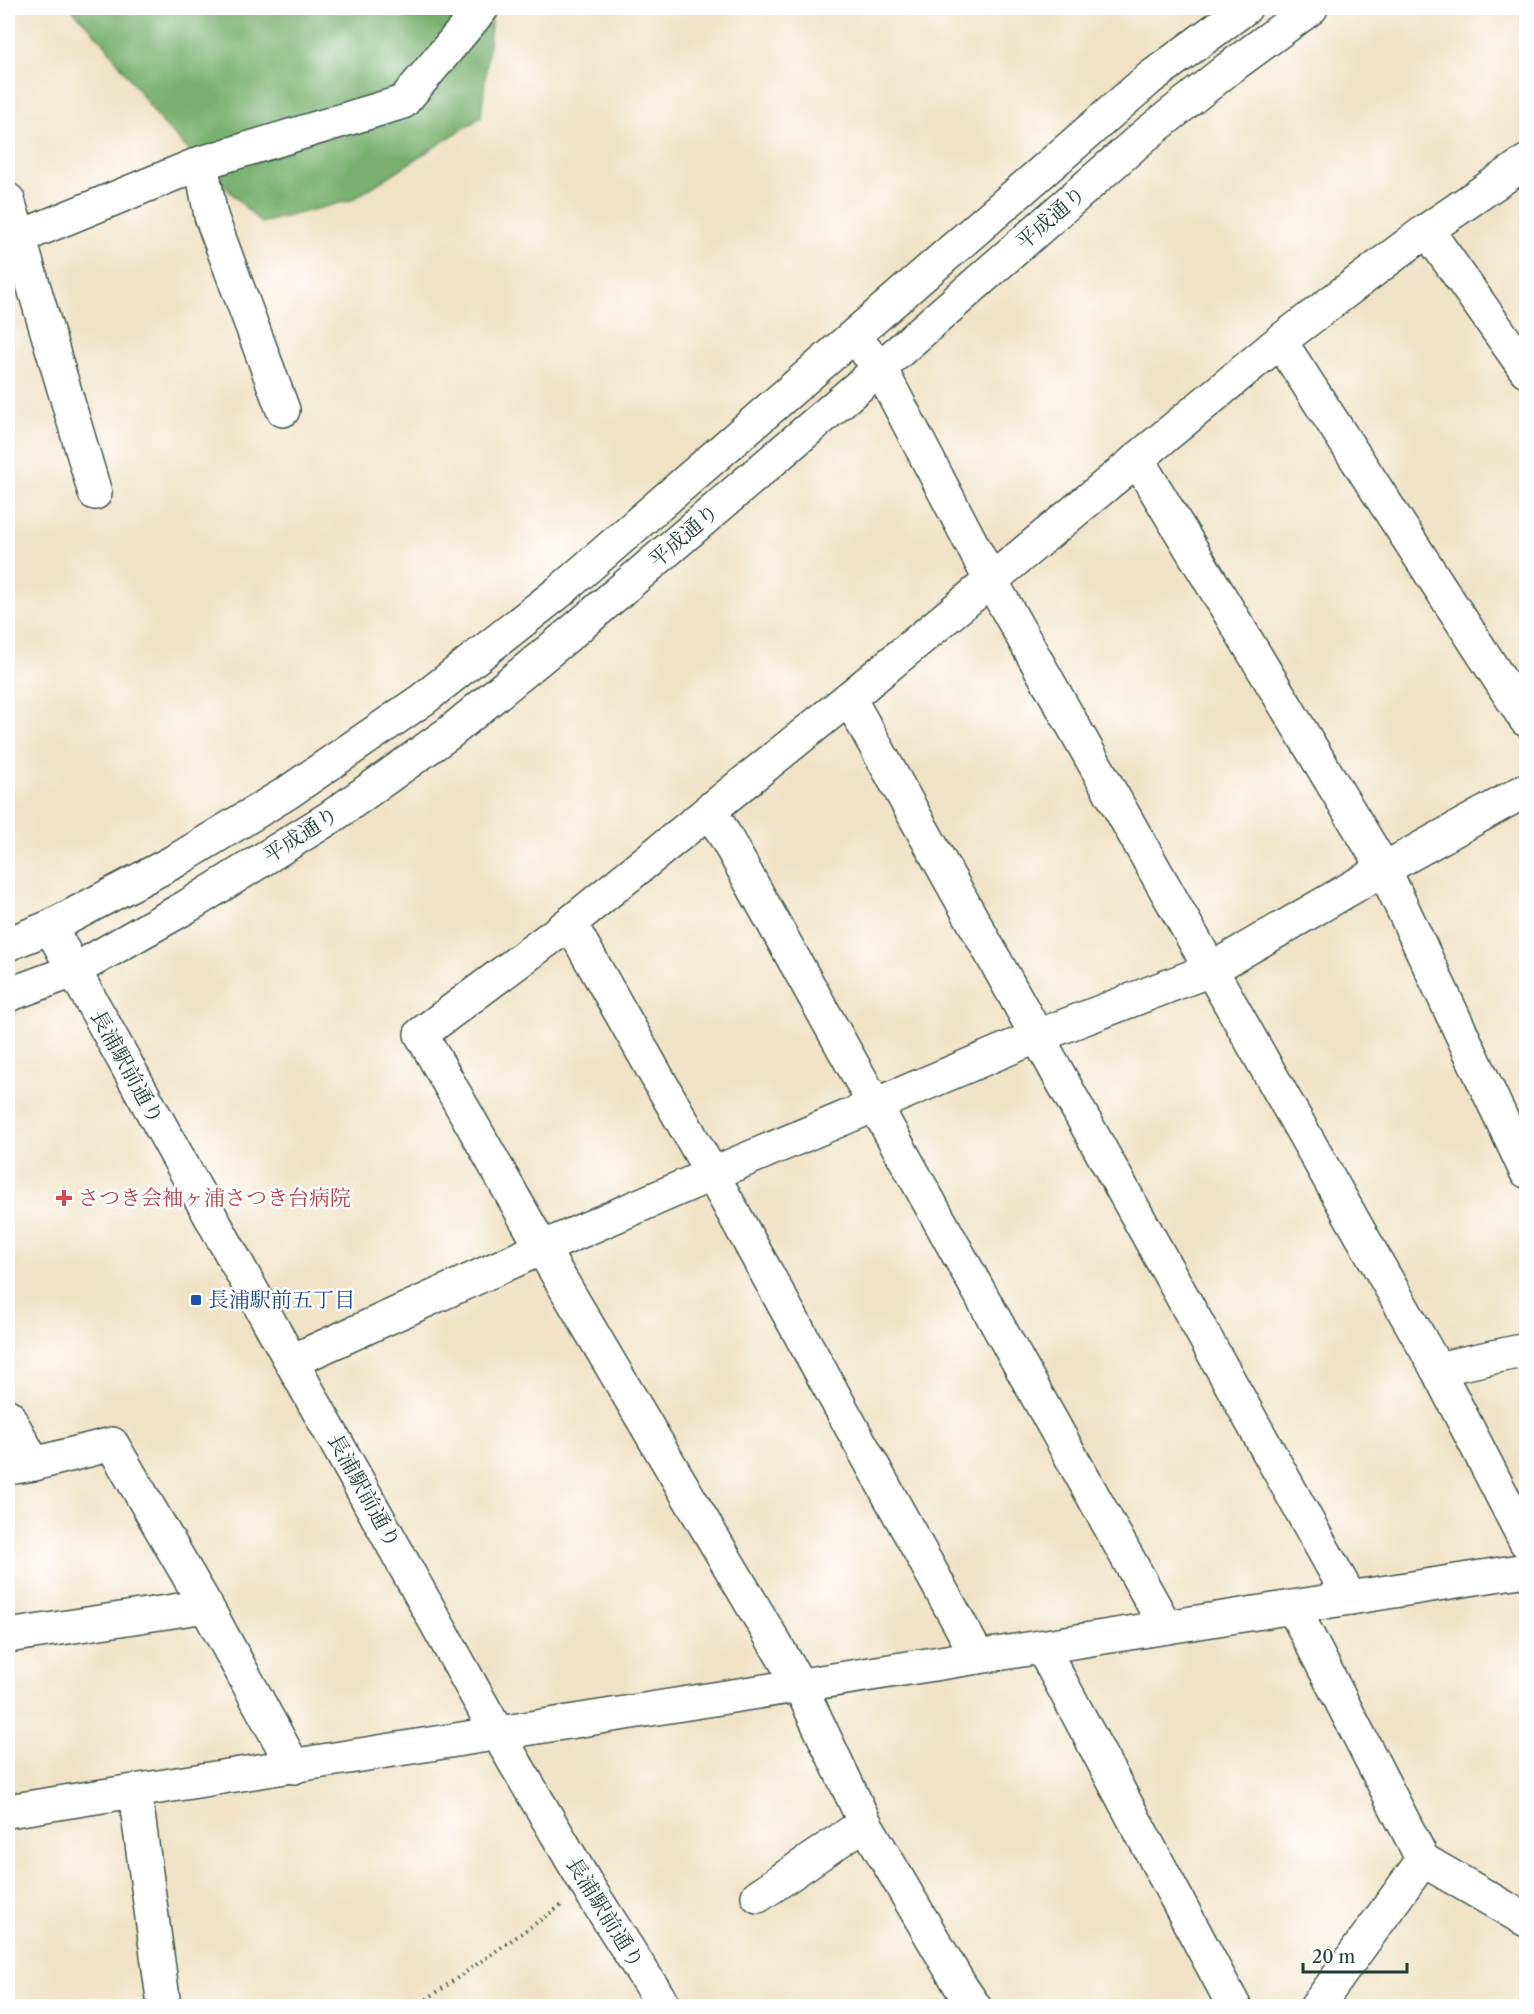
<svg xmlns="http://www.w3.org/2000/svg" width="1534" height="2014" viewBox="0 0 1534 2014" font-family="'Libre Caslon Text','Noto Serif JP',serif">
  <rect width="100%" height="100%" fill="#fff"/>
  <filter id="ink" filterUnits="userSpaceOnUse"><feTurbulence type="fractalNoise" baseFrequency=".0167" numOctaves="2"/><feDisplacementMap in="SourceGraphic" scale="12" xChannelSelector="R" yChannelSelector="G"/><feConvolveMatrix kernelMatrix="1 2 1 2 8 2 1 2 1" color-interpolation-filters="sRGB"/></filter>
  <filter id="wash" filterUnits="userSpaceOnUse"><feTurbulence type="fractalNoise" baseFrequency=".008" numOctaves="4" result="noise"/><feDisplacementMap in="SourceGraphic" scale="24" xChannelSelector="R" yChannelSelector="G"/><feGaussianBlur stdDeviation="1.35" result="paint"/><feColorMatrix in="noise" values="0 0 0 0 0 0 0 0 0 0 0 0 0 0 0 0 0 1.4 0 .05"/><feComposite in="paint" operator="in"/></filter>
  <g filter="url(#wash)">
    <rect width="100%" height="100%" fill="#f0e2c4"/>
    <!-- forest -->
    <polygon fill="#78b06e" stroke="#4c7651" stroke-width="1.5" points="71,8 493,8 481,117 352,200 261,223 163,124 104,43"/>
  </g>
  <g filter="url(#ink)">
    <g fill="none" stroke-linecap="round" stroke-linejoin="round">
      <defs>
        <g id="minor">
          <polyline points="201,163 211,216 283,410"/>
          <polyline points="8,200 95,493"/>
          <polyline points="1427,230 1526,370"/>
          <polyline points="8,242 201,163 403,102 482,8"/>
          <polyline points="1280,341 1526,720"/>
          <polyline points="866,351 880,368 990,579 1437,1369 1526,1542"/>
          <polyline points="1137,459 1384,869 1526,1171"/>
          <polyline points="849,698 1350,1598"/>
          <polyline points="710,809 1166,1627"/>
          <polyline points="570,923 712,1174 978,1657"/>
          <polyline points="50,927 498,1734 588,1887 664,2006"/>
          <polyline points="8,944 50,927 177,860 287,793 422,700 559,592 1150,78 1245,8"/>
          <polyline points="8,995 73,971 186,907 331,817 449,733 578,627 880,368 1143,137 1228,69 1311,8"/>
          <polyline points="292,1361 542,1248 712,1174 1038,1036 1210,970 1384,869 1526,790"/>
          <polyline points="1437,1369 1526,1350"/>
          <polyline points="8,1416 34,1464"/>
          <polyline points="8,1468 34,1464 112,1444 206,1606 294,1767"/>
          <polyline points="1293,1607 1423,1860 1526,1920"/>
          <polyline points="8,1636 206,1606"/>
          <polyline points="1042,1647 1234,2006"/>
          <polyline points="135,1792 164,2006"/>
          <polyline points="8,1811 1526,1570"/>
          <polyline points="758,1896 865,1823"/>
          <polyline points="974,2006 961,1987 865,1823 800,1686 542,1248 421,1034 570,923 849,698 1280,341 1427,230 1526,162"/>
          <polyline points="1317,2006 1423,1860"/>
        </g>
      </defs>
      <!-- minor casing -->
      <use href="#minor" stroke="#3e564a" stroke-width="36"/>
      <!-- path -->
      <polyline stroke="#3e564a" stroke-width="4" stroke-dasharray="1.5 4.5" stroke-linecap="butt" points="417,2006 562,1905"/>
      <!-- minor -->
      <use href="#minor" stroke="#fff" stroke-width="33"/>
    </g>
  </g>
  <!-- markers -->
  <path fill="#e0444e" stroke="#fff" stroke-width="2" d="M61 1189h6v6h6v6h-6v6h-6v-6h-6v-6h6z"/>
  <rect fill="#1a4fb4" stroke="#fff" stroke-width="2" x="190" y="1294" width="12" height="12" rx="3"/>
  <g text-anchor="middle" stroke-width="5" stroke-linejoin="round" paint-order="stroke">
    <!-- street labels -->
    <g font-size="21" fill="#1f3d34" stroke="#fff">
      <text transform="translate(1051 218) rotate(-41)" y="7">平成通り</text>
      <text transform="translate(684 536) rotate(-41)" y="7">平成通り</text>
      <text transform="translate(301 835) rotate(-33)" y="7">平成通り</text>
      <text transform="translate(127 1067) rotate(61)" y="7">長浦駅前通り</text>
      <text transform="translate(364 1491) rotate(61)" y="7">長浦駅前通り</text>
      <text transform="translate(605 1913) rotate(58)" y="7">長浦駅前通り</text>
    </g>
    <!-- health labels -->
    <g font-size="21" fill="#be3a42" stroke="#fff" text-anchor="start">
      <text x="78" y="1205">さつき会袖ヶ浦さつき台病院</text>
    </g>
    <!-- transit labels -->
    <g font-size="21" fill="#164399" stroke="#fff" text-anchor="start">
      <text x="208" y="1307">長浦駅前五丁目</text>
    </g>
  </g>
  <!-- margin -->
  <rect width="1534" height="2014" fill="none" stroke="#fff" stroke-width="30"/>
  <!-- scale -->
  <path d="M1303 1963v9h104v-9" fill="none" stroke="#1f3d34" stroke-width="3"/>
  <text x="1312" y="1963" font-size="18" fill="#1f3d34" stroke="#ffffff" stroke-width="4.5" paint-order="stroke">20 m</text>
</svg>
